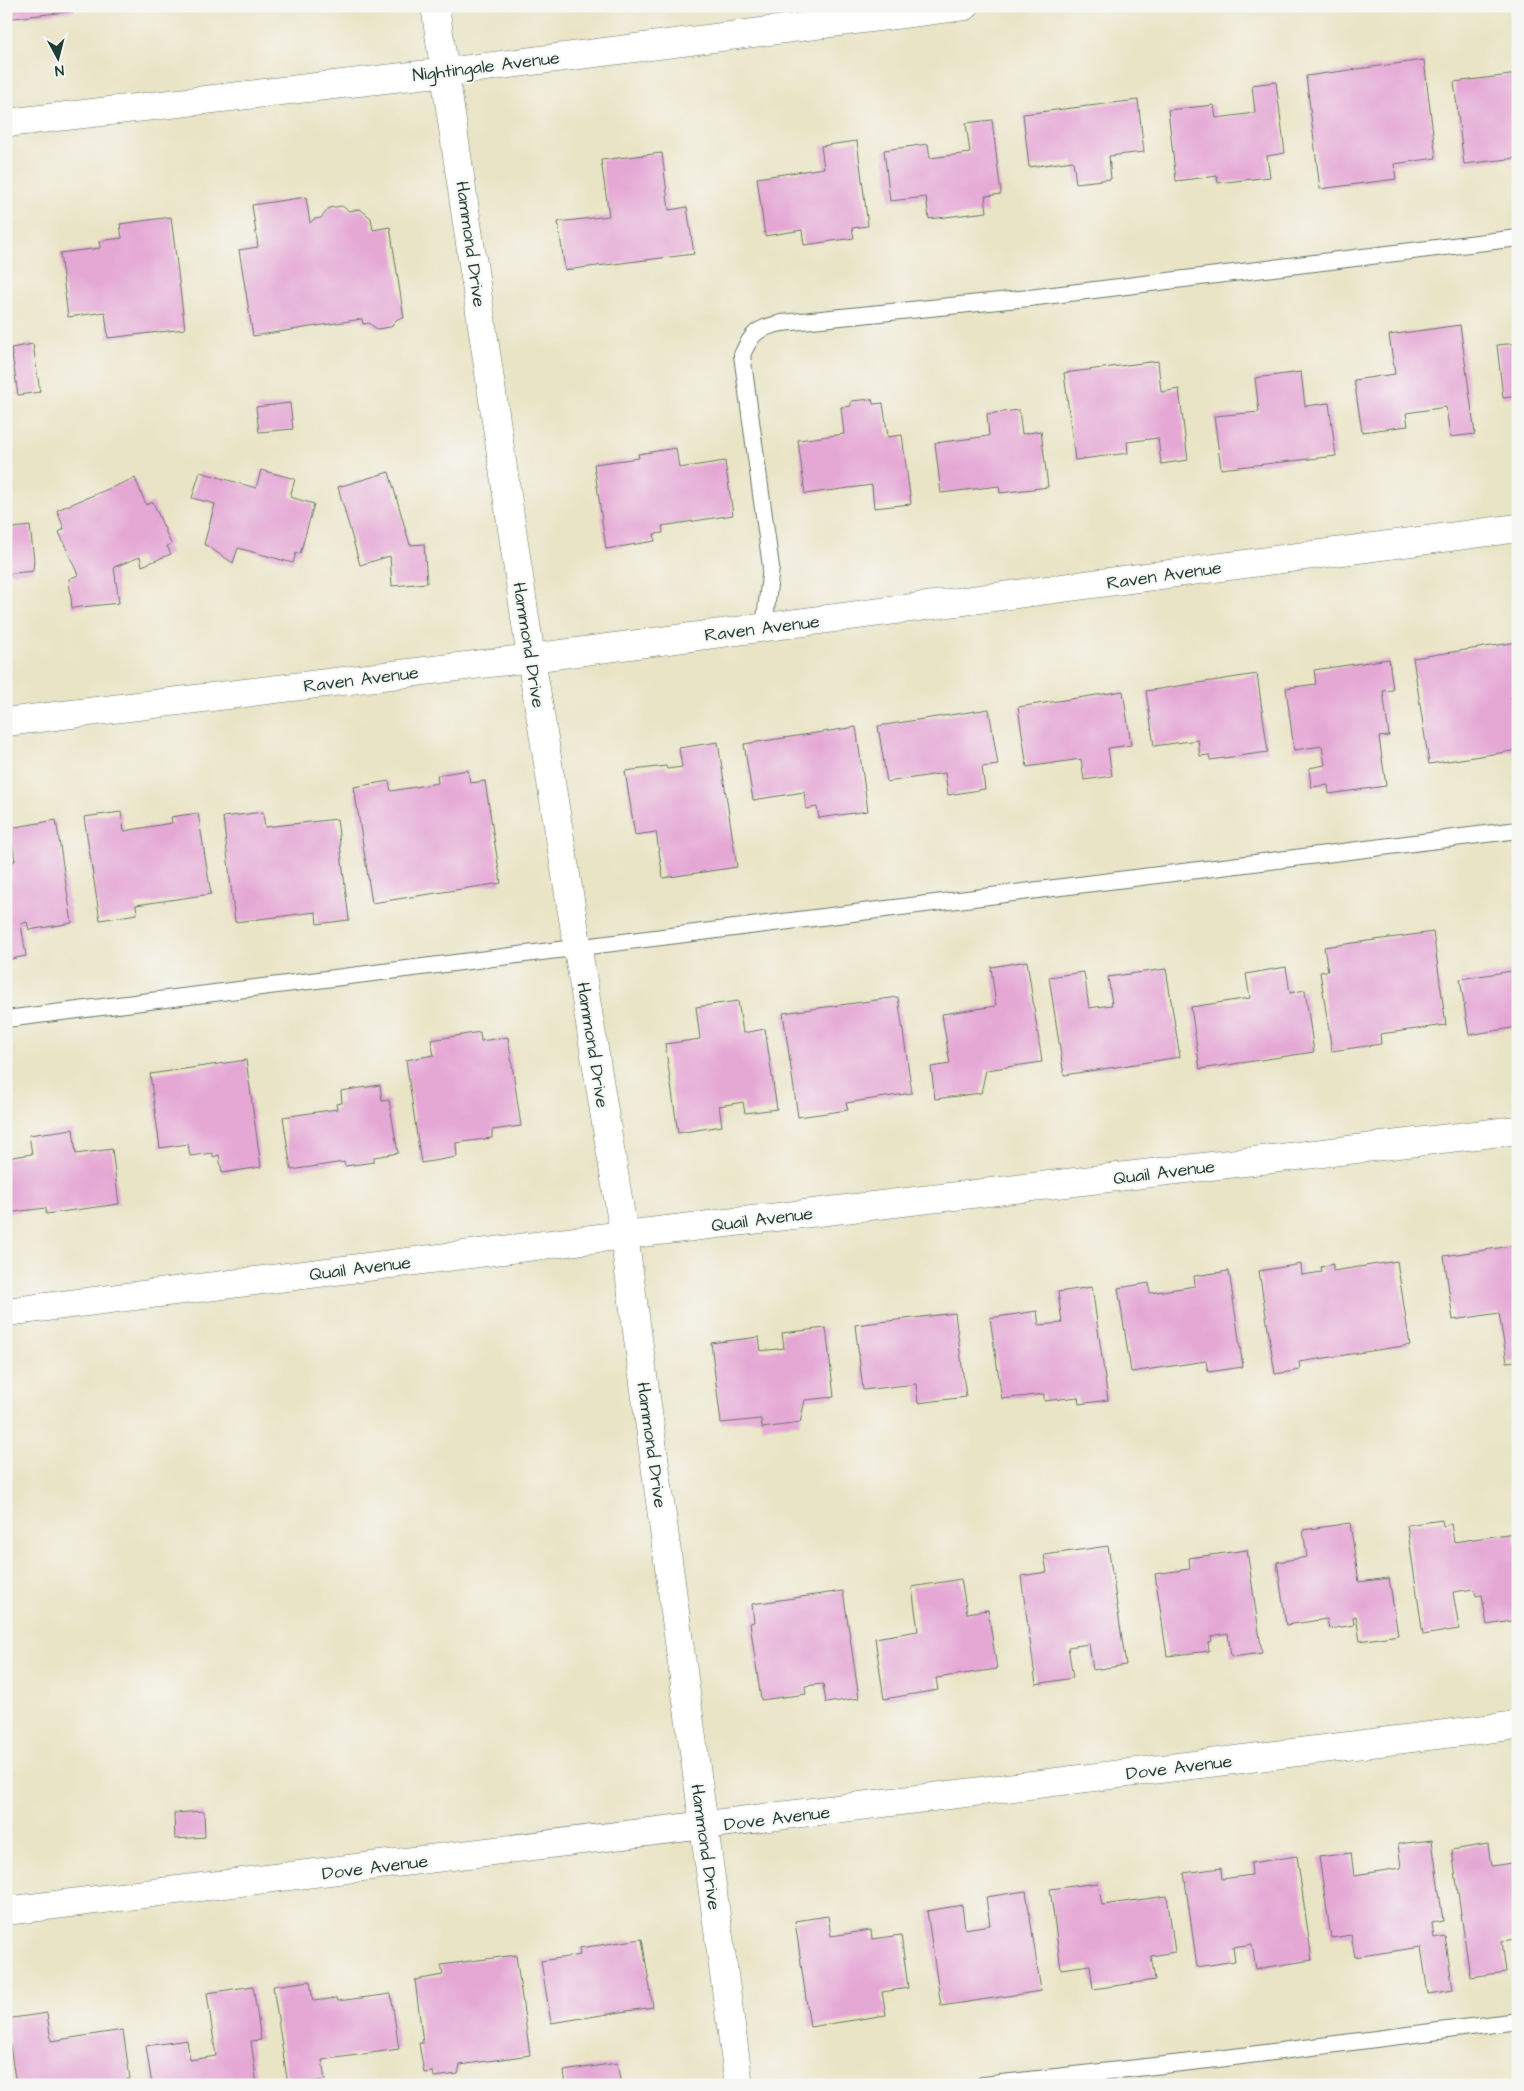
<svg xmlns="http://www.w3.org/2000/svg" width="1524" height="2091" viewBox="0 0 1524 2091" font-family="'Architects Daughter',sans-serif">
  <rect width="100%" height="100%" fill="#f6f6f2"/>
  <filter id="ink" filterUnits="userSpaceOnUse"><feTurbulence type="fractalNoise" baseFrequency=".02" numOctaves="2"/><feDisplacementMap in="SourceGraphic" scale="10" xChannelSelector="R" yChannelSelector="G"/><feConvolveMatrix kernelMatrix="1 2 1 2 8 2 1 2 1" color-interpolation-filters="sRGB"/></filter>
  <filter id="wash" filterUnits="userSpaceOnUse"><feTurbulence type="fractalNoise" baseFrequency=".0096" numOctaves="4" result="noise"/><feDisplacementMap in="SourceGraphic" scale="20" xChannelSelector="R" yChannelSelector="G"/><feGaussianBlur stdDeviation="1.12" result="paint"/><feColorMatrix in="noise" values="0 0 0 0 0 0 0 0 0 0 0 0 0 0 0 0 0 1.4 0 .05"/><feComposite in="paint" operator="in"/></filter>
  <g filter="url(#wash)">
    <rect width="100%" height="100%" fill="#eae4c6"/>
    <g id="blocks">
      <!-- building -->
      <g fill="#e5a8d5">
        <polygon points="6,6 74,6 74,11 6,19"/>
        <polygon points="1424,60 1436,158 1394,164 1396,179 1320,189 1306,76"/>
        <polygon points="1518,74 1518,158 1464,164 1454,82"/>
        <polygon points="1276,82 1285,153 1267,156 1270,177 1218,183 1217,176 1176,181 1168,110 1214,105 1216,118 1255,113 1252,85"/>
        <polygon points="1138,100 1144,152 1109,156 1111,179 1076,183 1073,161 1029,167 1023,114"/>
        <polygon points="992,120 1001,194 985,196 987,212 929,219 926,197 890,201 884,150 928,144 930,158 970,153 966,123"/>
        <polygon points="857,141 868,226 852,228 854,238 804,245 802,230 765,236 757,178 824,168 821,146"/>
        <polygon points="662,153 669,210 687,207 694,254 565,270 558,222 609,216 601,160"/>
        <polygon points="306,197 310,223 314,219 321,218 329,208 342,206 349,211 360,209 371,218 373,230 390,227 404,318 397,319 391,327 377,329 369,323 363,324 362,319 253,336 239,250 258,247 252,205"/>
        <polygon points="171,217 185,329 108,338 105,312 68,317 60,253 100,248 99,241 122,238 120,224"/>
        <polygon points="1460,325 1475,434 1450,437 1446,407 1406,413 1408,426 1362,432 1354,380 1395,374 1389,335"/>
        <polygon points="1518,343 1518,396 1503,398 1497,345"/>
        <polygon points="33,344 40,392 18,395 11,348"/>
        <polygon points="1158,361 1161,392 1179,389 1188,460 1161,464 1158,438 1127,442 1128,453 1075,460 1064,373"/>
        <polygon points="1301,372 1305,406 1329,403 1336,456 1221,469 1214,416 1259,412 1255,378"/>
        <polygon points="872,399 873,404 883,403 888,437 902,435 911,504 874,508 872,485 805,494 798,440 844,434 841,407 851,406 851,401"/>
        <polygon points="290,403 293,429 259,432 256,407"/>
        <polygon points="1019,410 1022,434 1041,431 1048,487 1000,493 999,486 941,493 935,443 989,436 987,414"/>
        <polygon points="676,448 679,468 725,461 733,515 662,526 663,533 654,534 655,541 606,549 594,464 639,458 638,454"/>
        <polygon points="261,470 295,479 290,497 314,504 300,554 296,553 293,563 238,548 233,563 204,544 215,504 192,498 200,472 256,488"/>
        <polygon points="389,472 410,545 424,544 427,583 392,586 390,556 360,565 338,487"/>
        <polygon points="135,478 146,505 153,502 171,544 167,546 171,554 142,566 140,557 114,567 119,603 72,608 69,579 78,575 59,532 64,529 57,510"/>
        <polygon points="30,526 34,560 33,571 6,574 6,529"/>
        <polygon points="1518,642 1518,696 1511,697 1518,750 1429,764 1413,658"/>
        <polygon points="1389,659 1393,690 1383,691 1389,736 1379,737 1386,786 1329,794 1328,785 1311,787 1309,768 1325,765 1322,746 1294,750 1286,688 1316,684 1314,670"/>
        <polygon points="1257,674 1268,752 1210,760 1209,755 1200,756 1198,740 1154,746 1146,691"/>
        <polygon points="1123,691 1131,745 1108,748 1112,776 1084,780 1081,759 1027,767 1018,707"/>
        <polygon points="989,709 998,765 982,767 985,789 948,795 945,773 887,782 878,726"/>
        <polygon points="856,727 868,811 819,818 817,807 806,809 804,792 753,800 744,744"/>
        <polygon points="718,742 737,867 663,878 656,832 635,835 625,771 666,766 667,769 682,767 679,748"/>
        <polygon points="468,770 470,783 485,781 501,883 372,903 354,787 389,781 391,791 438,783 437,775"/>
        <polygon points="121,812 124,831 172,823 171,817 198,813 211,894 136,905 137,914 100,920 84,817"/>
        <polygon points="263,812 265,827 337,819 349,920 317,924 316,912 235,922 223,817"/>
        <polygon points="56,820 72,923 29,930 27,922 21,924 26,956 6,960 6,862 15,861 10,828"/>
        <polygon points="1433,932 1446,1025 1380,1034 1381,1044 1332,1051 1320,972 1328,971 1324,947"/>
        <polygon points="1027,961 1042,1062 986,1070 981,1093 935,1099 931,1067 950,1064 942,1014 996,1006 991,967"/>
        <polygon points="1286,967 1290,993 1305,990 1314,1052 1200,1069 1191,1007 1250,998 1246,974"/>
        <polygon points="1166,969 1180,1057 1064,1075 1049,977 1084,972 1089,1008 1112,1005 1108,977"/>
        <polygon points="1518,970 1518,1027 1469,1035 1460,979"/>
        <polygon points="898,997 912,1093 846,1103 848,1110 798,1117 783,1013"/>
        <polygon points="738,1001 743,1033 765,1029 777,1109 745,1113 743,1102 719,1106 722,1126 678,1133 665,1044 700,1039 696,1007"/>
        <polygon points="480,1032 481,1041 508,1037 521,1126 492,1130 492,1138 456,1143 457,1157 421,1163 406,1060 434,1055 431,1040"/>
        <polygon points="246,1060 261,1167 222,1173 219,1155 213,1157 213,1153 190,1156 188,1144 160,1148 150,1074"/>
        <polygon points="380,1085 382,1101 389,1100 398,1153 374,1157 374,1162 360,1164 345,1166 344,1162 291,1170 283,1117 337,1109 336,1104 342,1103 341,1091"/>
        <polygon points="73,1129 76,1154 112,1149 119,1204 46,1214 46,1208 6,1213 6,1158 32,1154 29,1135"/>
        <polygon points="1518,1245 1518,1361 1507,1362 1499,1313 1453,1320 1444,1256"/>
        <polygon points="1397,1261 1410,1345 1299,1362 1300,1370 1275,1374 1259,1271 1301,1264 1302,1275 1322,1272 1321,1267 1333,1264 1333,1271"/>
        <polygon points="1229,1271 1243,1367 1208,1372 1206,1361 1131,1372 1118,1288 1149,1283 1150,1293 1195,1286 1194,1276"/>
        <polygon points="1092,1287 1108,1400 1079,1404 1078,1397 1044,1401 1044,1394 1002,1399 990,1318 1037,1311 1039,1325 1062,1323 1058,1292"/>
        <polygon points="955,1313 966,1397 918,1403 916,1384 863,1390 855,1325"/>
        <polygon points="826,1328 834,1397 805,1400 800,1423 762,1428 761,1419 721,1423 711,1343 759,1337 761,1351 784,1348 782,1333"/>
        <polygon points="1442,1520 1443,1526 1451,1524 1454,1542 1514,1533 1515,1543 1518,1542 1518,1620 1487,1625 1482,1595 1476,1596 1474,1589 1453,1592 1459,1629 1423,1635 1407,1525"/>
        <polygon points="1350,1523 1359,1582 1389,1578 1398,1635 1360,1641 1356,1616 1353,1617 1354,1625 1342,1627 1329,1629 1327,1619 1286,1625 1277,1562 1307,1557 1303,1530"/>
        <polygon points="1108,1546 1126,1665 1093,1670 1089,1644 1068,1647 1073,1678 1036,1684 1021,1576 1047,1572 1044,1555"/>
        <polygon points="1247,1550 1262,1653 1231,1657 1228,1633 1211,1636 1212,1641 1208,1642 1209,1651 1167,1656 1155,1574 1190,1569 1189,1558"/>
        <polygon points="961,1579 967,1613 988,1610 997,1669 936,1678 938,1690 884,1699 875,1638 918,1631 912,1587"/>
        <polygon points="843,1591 859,1698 826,1703 823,1684 805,1686 806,1694 761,1700 750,1623 754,1622 752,1604"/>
        <polygon points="204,1811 205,1837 175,1839 174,1813"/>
        <polygon points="1432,1840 1443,1921 1432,1923 1434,1938 1445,1936 1453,1990 1428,1994 1421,1947 1355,1957 1351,1935 1331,1938 1319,1857 1351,1853 1354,1875 1401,1868 1398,1844"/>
        <polygon points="1488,1844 1491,1866 1518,1862 1518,1939 1502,1941 1506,1972 1470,1977 1452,1850"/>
        <polygon points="1297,1856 1312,1960 1256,1969 1252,1944 1233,1947 1235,1961 1197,1967 1184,1873 1221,1868 1222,1879 1252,1875 1251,1863"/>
        <polygon points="1098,1883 1102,1905 1167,1896 1175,1952 1151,1956 1155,1980 1093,1989 1090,1965 1061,1969 1050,1889"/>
        <polygon points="1026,1891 1041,1991 941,2006 927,1911 962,1905 965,1929 990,1925 986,1897"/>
        <polygon points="828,1916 831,1936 871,1930 872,1939 901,1935 908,1988 882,1992 886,2015 810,2027 795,1921"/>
        <polygon points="642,1939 653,2007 551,2023 541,1961 580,1955 579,1948"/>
        <polygon points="516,1955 530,2055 460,2065 458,2074 434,2077 433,2072 424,2073 419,2043 423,2043 415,1980 443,1975 441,1965"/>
        <polygon points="310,1981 313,2001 337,1998 338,2001 391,1994 399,2049 322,2060 325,2080 288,2085 273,1986"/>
        <polygon points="253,1986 261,2040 251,2041 257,2085 152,2085 146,2046 187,2040 190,2060 216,2056 207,1993"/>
        <polygon points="47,2013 51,2041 123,2030 130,2079 119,2080 120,2085 16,2085 6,2019"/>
        <polygon points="617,2063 621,2085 566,2085 564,2071"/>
      </g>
    </g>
  </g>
  <g filter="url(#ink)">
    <use href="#blocks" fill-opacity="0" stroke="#667767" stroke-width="1"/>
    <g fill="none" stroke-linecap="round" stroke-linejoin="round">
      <defs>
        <g id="service">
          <path d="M764 628 771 567 742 355C752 332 758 328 782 323L1029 298 1518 238"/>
          <polyline points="6,1019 1518,830"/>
          <polyline points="983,2085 1218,2059 1518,2021"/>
        </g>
        <g id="minor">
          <polyline points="435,6 531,658 624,1235 739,2085"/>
          <polyline points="6,123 446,72 965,6"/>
          <polyline points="6,722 531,658 1518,528"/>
          <polyline points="6,1312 624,1235 1518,1130"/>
          <polyline points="6,1911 1518,1725"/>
        </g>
      </defs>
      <!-- service casing -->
      <use href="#service" stroke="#667767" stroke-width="18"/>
      <!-- minor casing -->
      <use href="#minor" stroke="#667767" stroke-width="29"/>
      <!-- service -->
      <use href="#service" stroke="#fff" stroke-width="16"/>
      <!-- minor -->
      <use href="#minor" stroke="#fff" stroke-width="28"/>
    </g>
  </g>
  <g text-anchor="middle" stroke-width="4" stroke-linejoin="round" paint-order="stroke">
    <!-- street labels -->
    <g font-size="18" fill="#1f3d34" stroke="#f6f6f2">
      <text transform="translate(486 66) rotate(-7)" y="6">Nightingale Avenue</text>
      <text transform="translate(471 244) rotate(82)" y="6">Hammond Drive</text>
      <text transform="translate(1164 575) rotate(-8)" y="6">Raven Avenue</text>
      <text transform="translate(762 628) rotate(-7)" y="6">Raven Avenue</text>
      <text transform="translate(529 645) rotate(81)" y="6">Hammond Drive</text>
      <text transform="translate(361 679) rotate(-7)" y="6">Raven Avenue</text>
      <text transform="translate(593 1045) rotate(81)" y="6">Hammond Drive</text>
      <text transform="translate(1164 1172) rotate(-7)" y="6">Quail Avenue</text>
      <text transform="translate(762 1219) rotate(-7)" y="6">Quail Avenue</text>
      <text transform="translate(360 1268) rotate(-7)" y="6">Quail Avenue</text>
      <text transform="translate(652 1445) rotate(82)" y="6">Hammond Drive</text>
      <text transform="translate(1179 1767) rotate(-7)" y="6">Dove Avenue</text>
      <text transform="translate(777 1818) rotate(-7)" y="6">Dove Avenue</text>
      <text transform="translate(706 1847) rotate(82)" y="6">Hammond Drive</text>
      <text transform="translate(375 1867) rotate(-7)" y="6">Dove Avenue</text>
    </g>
  </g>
  <!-- margin -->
  <rect width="1524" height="2091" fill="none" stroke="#f6f6f2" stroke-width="25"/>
  <!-- north arrow -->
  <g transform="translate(58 58) rotate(173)" stroke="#f6f6f2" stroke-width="4" paint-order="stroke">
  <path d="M0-4L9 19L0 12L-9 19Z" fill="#1f3d34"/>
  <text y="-8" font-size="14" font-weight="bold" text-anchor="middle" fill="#1f3d34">N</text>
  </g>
</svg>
